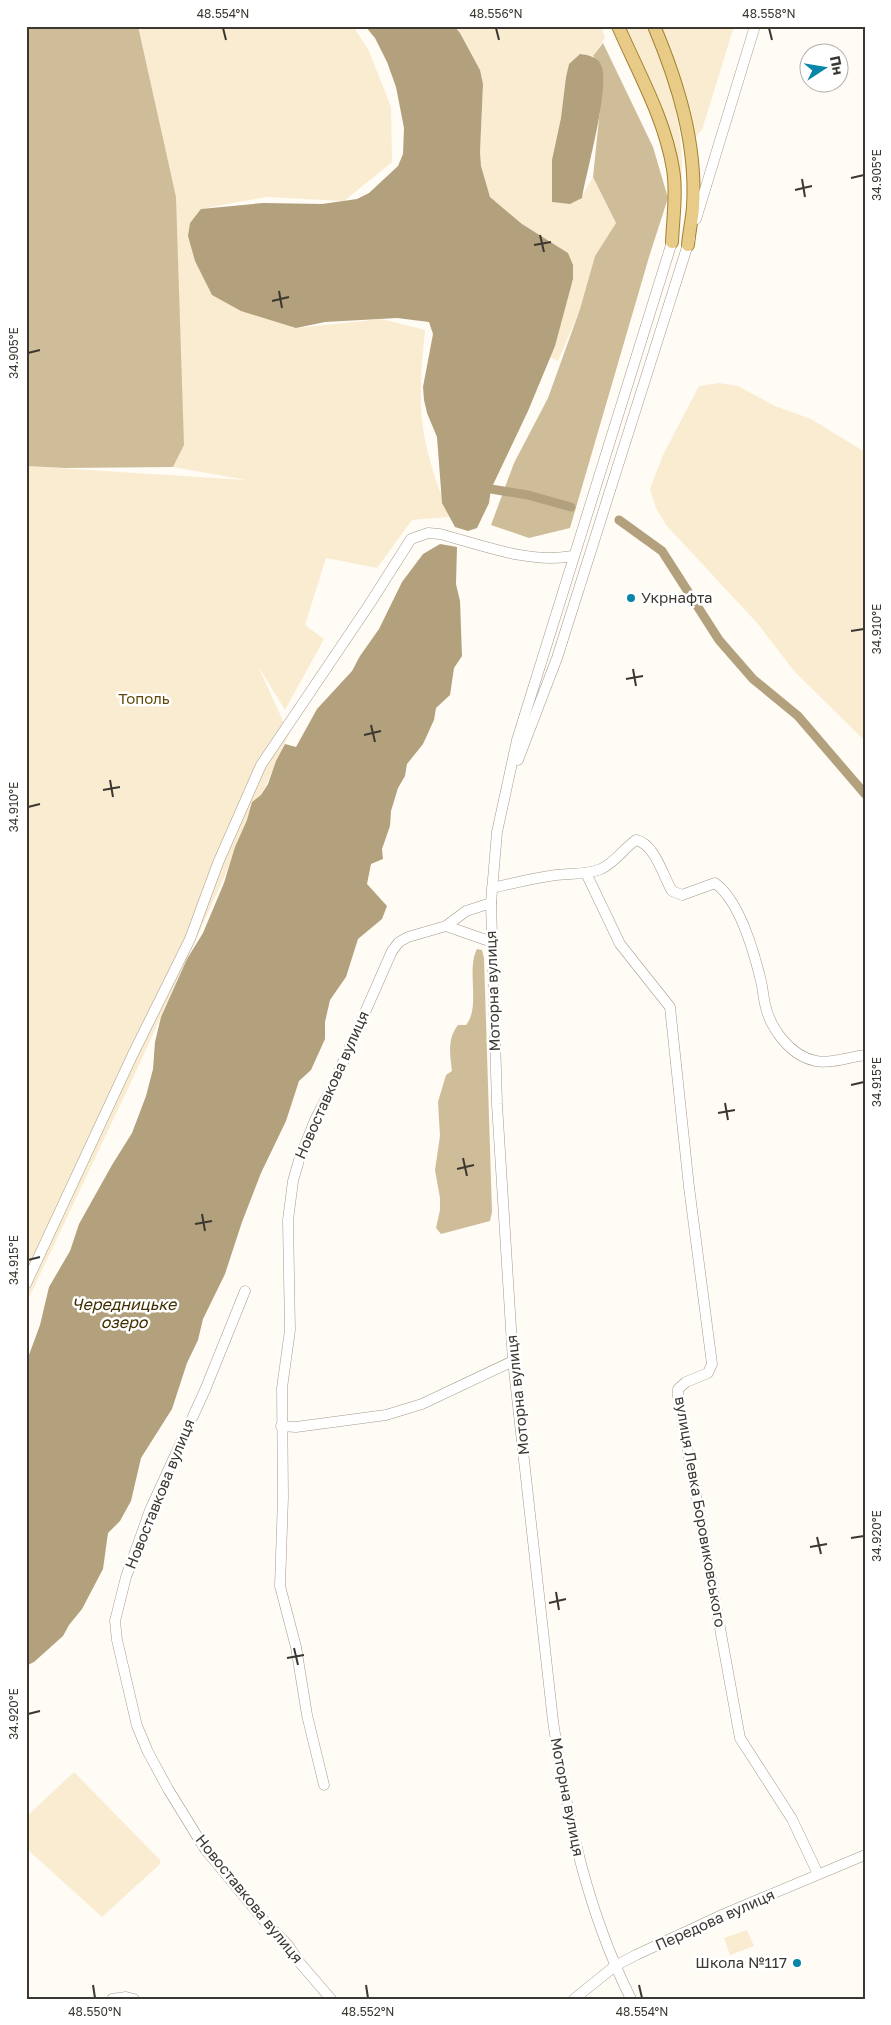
<svg xmlns="http://www.w3.org/2000/svg" width="891" height="2025" viewBox="0 0 891 2025" font-family="'Golos Text',sans-serif">
  <rect width="100%" height="100%" fill="#fffbf5"/>
  <!-- green -->
  <g fill="#faecd0">
    <path d="M138 26H353L369 51 391 107 392 162 344 201 266 197 201 209 296 328 382 319 425 330C422 359 419 390 422 419 425 453 438 486 449 517L412 520 377 568 326 558 305 625 324 639 285 710 258 666 289 734 139 1065 26 1304V466L246 480 173 467 184 444 154 98Z"/>
    <path d="M454 26H601L605 38 593 56 580 54 569 64 566 77 552 202C578 207 581 198 593 177L616 223 595 256 580 309 558 361 550 357 573 279 568 253 522 224 490 197 481 166 480 152 483 84 480 70 460 33Z"/>
    <path d="M624 26H647C673 85 686 133 681 197Z"/>
    <polygon points="661,26 734,26 702,130 695,137 685,90"/>
    <polygon points="719,383 738,386 775,406 811,419 865,452 865,741 794,671 758,624 666,525 656,508 650,489 663,455 699,386"/>
    <polygon points="74,1772 160,1860 160,1864 102,1917 26,1848 26,1817"/>
    <polygon points="747,1930 754,1946 730,1955 724,1938"/>
  </g>
  <!-- forest -->
  <g fill="#cfbd99">
    <polygon points="26,26 138,26 176,197 184,445 173,467 64,468 26,466"/>
    <polygon points="603,43 653,147 668,198 649,257 570,528 529,538 491,525 514,463 548,398 580,309 595,256 616,223 593,177 601,99 602,66 593,56"/>
    <path d="M477 949 482 950 484 958 492 1212 490 1221 441 1234 436 1228 440 1210V1198L435 1170 440 1136 438 1102 446 1075 452 1071C450 1054 447 1039 458 1025H466C481 1007 466 970 477 949Z"/>
  </g>
  <!-- water -->
  <g fill="#b3a17d">
    <polygon points="365,26 454,26 460,33 480,70 483,84 480,152 481,166 490,197 522,224 568,253 573,265 573,279 555,346 528,411 491,489 489,503 477,528 468,531 455,527 442,503 437,437 427,413 424,400 423,387 433,334 429,322 397,318 325,322 296,328 241,311 212,295 195,261 188,236 190,223 201,209 263,203 322,204 357,199 369,193 398,166 403,154 404,128 396,87 387,62 375,38"/>
    <path d="M580 54C589 55 599 57 602 67 609 91 587 170 582 198L570 204 552 202V160L561 118 566 77 569 64Z"/>
    <polygon points="440,544 457,547 456,584 460,601 462,656 454,668 450,695 436,708 434,720 423,744 407,764 405,776 398,788 391,811 390,826 382,849 383,859 371,864 367,884 387,906 382,919 358,939 346,977 330,1000 325,1022 325,1039 311,1070 299,1081 286,1121 261,1173 242,1222 225,1274 203,1319 198,1340 187,1363 172,1409 141,1458 131,1501 120,1521 108,1533 103,1569 82,1609 69,1625 63,1636 34,1662 26,1666 26,1363 40,1325 49,1287 70,1251 79,1224 112,1165 132,1133 146,1096 153,1069 155,1042 161,1017 187,959 203,933 224,883 235,847 247,820 252,802 261,795 268,784 276,761 285,744 296,747 317,709 352,671 360,656 379,629 402,582 423,554"/>
  </g>
  <g fill="none" stroke-linecap="round" stroke-linejoin="round">
    <!-- canal -->
    <g stroke="#b3a17d" stroke-width="9">
      <polyline points="491,489 528,495 571,507"/>
      <polyline points="619,520 662,551 719,640 753,679 798,716 865,794"/>
    </g>
    <defs>
      <g id="minor">
        <polyline points="696,219 755,26"/>
        <polyline points="518,760 557,658 690,238"/>
        <polyline points="586,873 620,944 670,1007 689,1187 712,1364 708,1373 686,1382 678,1389 678,1397 740,1738 792,1819 818,1874"/>
        <path d="M492 888C513 883 534 878 556 875 571 873 586 875 601 869 616 862 623 849 636 840 655 844 663 876 672 891L682 895 715 883C739 900 754 952 761 981 763 989 763 996 765 1004 770 1028 790 1056 816 1061 830 1064 850 1057 865 1055"/>
        <polyline points="446,926 492,942"/>
        <path d="M26 1284 133 1054 190 939 218 863 261 765 369 605 411 539 428 533 440 534C482 545 529 564 573 556"/>
        <polyline points="245,1291 205,1390 150,1510 138,1544 126,1577 115,1621 117,1640 137,1726 148,1752 168,1789 205,1849 266,1923 288,1945 300,1963 331,1999"/>
        <polyline points="281,1426 296,1427 386,1415 422,1404 513,1361"/>
        <polyline points="324,1785 307,1715 296,1647 280,1586 283,1497 282,1388 290,1330 288,1220 293,1181 299,1160 315,1120 333,1085 392,951 399,942 408,937 446,926 466,911 491,903"/>
        <polyline points="112,1999 126,1997 134,1999"/>
        <polyline points="574,1999 615,1966 636,1955 724,1914 865,1855"/>
        <path d="M631 1999C587 1911 567 1817 553 1721L513 1361 497 1104 491 903 497 832 517 740 672 242"/>
      </g>
      <g id="major">
        <path d="M618 26C638 72 665 119 673 169 677 193 673 218 672 242"/>
        <path d="M654 26C678 83 697 144 693 207 692 220 689 233 688 245"/>
      </g>
    </defs>
    <!-- minor casing -->
    <use href="#minor" stroke="#a39b8c" stroke-width="11"/>
    <!-- major casing -->
    <use href="#major" stroke="#a28134" stroke-width="14"/>
    <!-- minor -->
    <use href="#minor" stroke="#fff" stroke-width="10"/>
    <!-- major -->
    <use href="#major" stroke="#e8cb86" stroke-width="12"/>
  </g>
  <!-- ticks -->
  <path fill="none" stroke="#3b3831" stroke-width="2" d="M223 28 226 40M496 28 499 40M769 28 772 40M851 178 864 175M802 179 805 197M795 190 812 186M540 235 544 252M534 245 551 242M279 291 282 308M272 301 289 297M28 353 40 350M851 631 864 629M633 669 636 686M626 679 643 676M371 725 375 742M364 735 381 731M110 780 113 797M103 790 120 787M28 807 40 804M851 1085 864 1082M725 1103 728 1120M718 1113 735 1110M463 1158 467 1176M457 1169 474 1165M202 1214 205 1231M195 1224 212 1221M28 1260 40 1257M817 1537 821 1554M851 1538 864 1536M810 1547 827 1544M556 1592 559 1610M549 1603 566 1599M294 1648 298 1665M287 1658 304 1655M28 1714 40 1711M93 1985 95 1998M366 1985 368 1998M639 1985 642 1998"/>
  <!-- markers -->
  <g fill="#0885a9" stroke="#fff" stroke-width="2">
    <circle cx="631" cy="598" r="5"/>
    <circle cx="797" cy="1963" r="5"/>
  </g>
  <g text-anchor="middle" stroke-width="5" stroke-linejoin="round" paint-order="stroke">
    <!-- poi labels -->
    <g font-size="15" fill="#3b3831" stroke="#fff" text-anchor="start">
      <text x="641" y="603">Укрнафта</text>
      <text x="787" y="1968" text-anchor="end">Школа №117</text>
    </g>
    <!-- park labels -->
    <g font-size="15" fill="#634908" stroke="#fff">
      <text x="144" y="704">Тополь</text>
    </g>
    <!-- street labels -->
    <g font-size="15" fill="#3b3831" stroke="#fff">
      <text transform="translate(493 991) rotate(-92)" y="5">Моторна вулиця</text>
      <text transform="translate(332 1085) rotate(-66)" y="5">Новоставкова вулиця</text>
      <text transform="translate(518 1395) rotate(-96)" y="5">Моторна вулиця</text>
      <text transform="translate(160 1494) rotate(-68)" y="5">Новоставкова вулиця</text>
      <text transform="translate(700 1512) rotate(80)" y="5">вулиця Левка Боровиковського</text>
      <text transform="translate(567 1797) rotate(79)" y="5">Моторна вулиця</text>
      <text transform="translate(249 1899) rotate(51)" y="5">Новоставкова вулиця</text>
      <text transform="translate(715 1920) rotate(-24)" y="5">Передова вулиця</text>
    </g>
    <!-- water labels -->
    <g font-size="16" font-style="italic" fill="#412e00" stroke="#fff">
      <text x="124" y="1310">Чередницьке<tspan x="124" dy="18">озеро</tspan></text>
    </g>
  </g>
  <!-- border -->
  <rect width="891" height="2025" fill="none" stroke="#ffffff" stroke-width="55"/>
  <!-- north arrow -->
  <g transform="translate(824 68) rotate(78)"><circle r="24" fill="#ffffff" stroke="#b1afad"/>
  <path d="M0-4L9 19L0 12L-9 19Z" fill="#0885a9"/>
  <text y="-8" font-size="14" font-weight="bold" text-anchor="middle" fill="#3b3831">Пн</text>
  </g>
  <rect x="28" y="28" width="836" height="1970" fill="none" stroke="#3b3831" stroke-width="2"/>
  <g font-size="12" text-anchor="middle" fill="#3b3831">
    <text x="223" y="18">48.554°N</text>
    <text x="496" y="18">48.556°N</text>
    <text x="769" y="18">48.558°N</text>
    <text transform="translate(877 175) rotate(-90)" y="4">34.905°E</text>
    <text transform="translate(14 353) rotate(-90)" y="4">34.905°E</text>
    <text transform="translate(877 629) rotate(-90)" y="4">34.910°E</text>
    <text transform="translate(14 807) rotate(-90)" y="4">34.910°E</text>
    <text transform="translate(877 1082) rotate(-90)" y="4">34.915°E</text>
    <text transform="translate(14 1260) rotate(-90)" y="4">34.915°E</text>
    <text transform="translate(877 1536) rotate(-90)" y="4">34.920°E</text>
    <text transform="translate(14 1714) rotate(-90)" y="4">34.920°E</text>
    <text x="95" y="2016">48.550°N</text>
    <text x="368" y="2016">48.552°N</text>
    <text x="642" y="2016">48.554°N</text>
  </g>
</svg>
